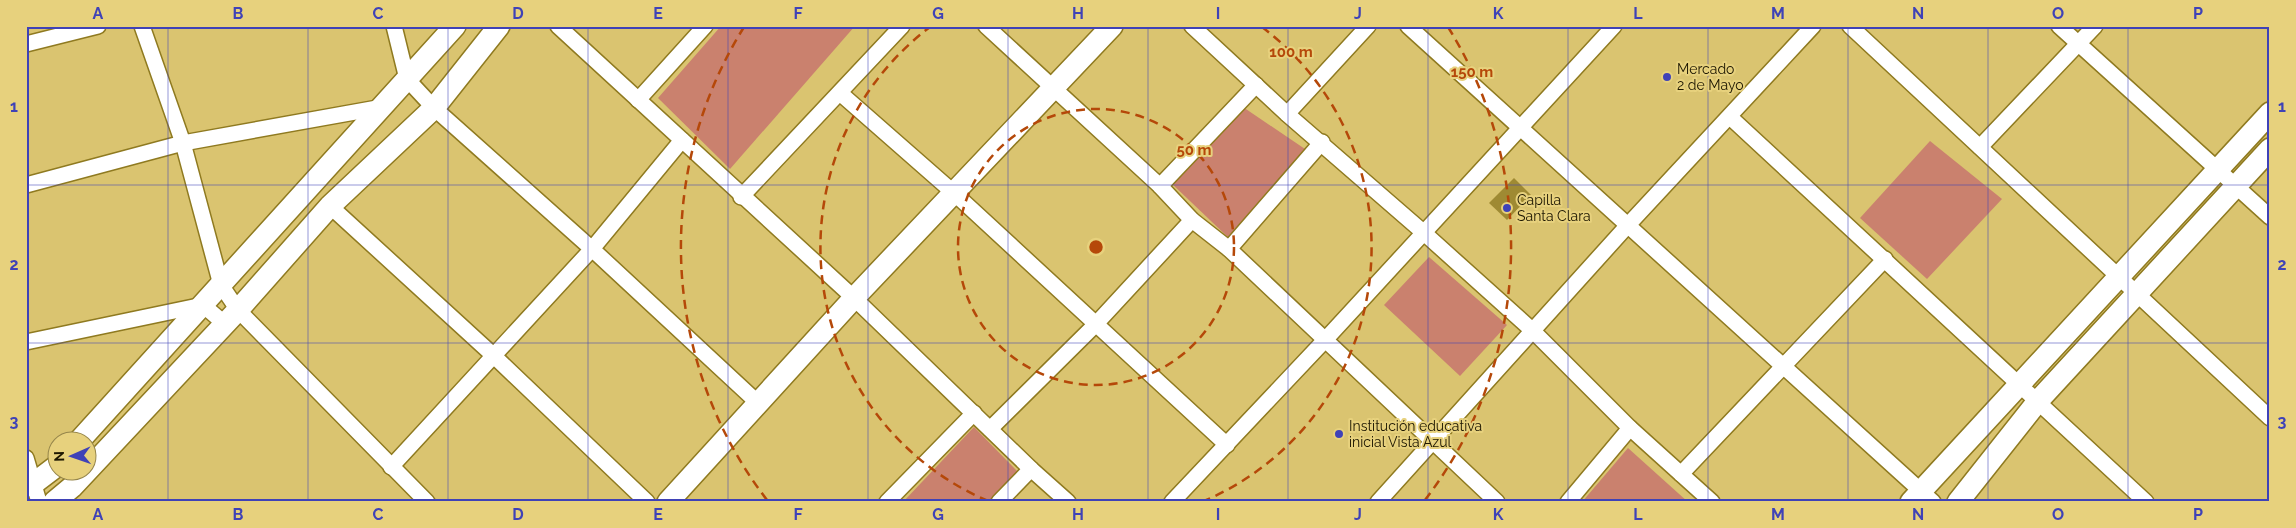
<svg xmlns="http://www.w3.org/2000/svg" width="2296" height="528" viewBox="0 0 2296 528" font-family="Raleway,sans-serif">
  <rect width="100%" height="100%" fill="#dac470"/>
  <!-- green -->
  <g fill="#ca816e">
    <polygon points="721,26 855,26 730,169 658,98"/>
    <polygon points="1240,105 1305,149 1233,242 1170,182"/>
    <polygon points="1930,141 2002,199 1927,279 1860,218"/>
    <polygon points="1429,257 1507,325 1460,376 1384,305"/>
    <polygon points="974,427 1019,473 989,502 903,502"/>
    <polygon points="1628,448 1688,502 1582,502"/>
  </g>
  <!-- building -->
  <polygon fill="#9f8a33" points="1514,178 1531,195 1507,220 1489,203"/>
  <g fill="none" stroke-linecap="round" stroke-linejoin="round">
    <defs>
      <g id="street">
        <polyline points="142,26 183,143 221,285 238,310 427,502"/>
        <polyline points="394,26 407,79 434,108 592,249 758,403"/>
        <polyline points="558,26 854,298 1031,469 1068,502"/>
        <polyline points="986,26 1160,186 1192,220 1229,249 1497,502"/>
        <polyline points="1192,26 1287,114 1423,232 1533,331 1630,428 1712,502"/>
        <polyline points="1408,26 1933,502"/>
        <polyline points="1850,26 2270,418"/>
        <polyline points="2059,26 2270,217"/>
        <polyline points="26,44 98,26"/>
        <polyline points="840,93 954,193 1227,445"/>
        <polyline points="638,100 705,26"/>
        <polyline points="1287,114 1368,26"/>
        <polyline points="1730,117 2146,502"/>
        <polyline points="1980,147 2095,26"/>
        <polyline points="26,185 183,143 383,107"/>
        <polyline points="1160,186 1256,85"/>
        <polyline points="741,197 902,26"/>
        <polyline points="330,206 494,356 647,502"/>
        <polyline points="1229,249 1322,142"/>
        <polyline points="26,342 203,305 225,324"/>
        <polyline points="990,429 1095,325 1192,220"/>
        <polyline points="26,458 39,502"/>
        <polyline points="391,467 592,249 682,140"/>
        <polyline points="1681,474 1885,259"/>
        <polyline points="887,502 974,413"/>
        <polyline points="999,502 1031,469"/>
        <polyline points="1172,502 1325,340 1614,26"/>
        <polyline points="1378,502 1628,225 1813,26"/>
        <polyline points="1568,502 1630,428"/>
      </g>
      <g id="secondary">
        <polyline points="80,440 455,26"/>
        <polyline points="26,486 33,484 58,465"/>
        <polyline points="54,502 72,487 238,310 330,206 434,108 499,26"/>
        <polyline points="668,502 854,298 1112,26"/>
        <polyline points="1911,502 2270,113"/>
        <polyline points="1958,502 2038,401 2270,149"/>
      </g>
    </defs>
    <!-- street casing -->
    <use href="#street" stroke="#8f7a20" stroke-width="18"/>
    <!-- secondary casing -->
    <use href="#secondary" stroke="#8f7a20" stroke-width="24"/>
    <!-- street -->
    <use href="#street" stroke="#fff" stroke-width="15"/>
    <!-- secondary -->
    <use href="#secondary" stroke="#fff" stroke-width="21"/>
  </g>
  <!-- grid -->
  <path fill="none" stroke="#3f42b7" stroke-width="1" stroke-opacity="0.55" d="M168 26V502M308 26V502M448 26V502M588 26V502M728 26V502M868 26V502M1008 26V502M1148 26V502M1288 26V502M1428 26V502M1568 26V502M1708 26V502M1848 26V502M1988 26V502M2128 26V502M26 185H2270M26 343H2270"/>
  <!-- distance rings -->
  <g fill="none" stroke="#b54809" stroke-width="2.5" stroke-dasharray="9 6">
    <circle cx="1096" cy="247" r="138"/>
    <path d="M988 501A276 276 0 0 1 930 27M1262 27A276 276 0 0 1 1204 501"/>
    <path d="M767 500A415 415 0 0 1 744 27M1448 27A415 415 0 0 1 1425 500"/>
  </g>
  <!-- markers -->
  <g fill="#3f42b7" stroke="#e7d17d" stroke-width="2">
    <circle cx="1667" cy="77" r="5"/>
    <circle cx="1507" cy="208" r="5"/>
    <circle cx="1339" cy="434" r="5"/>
  </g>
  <g text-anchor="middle" stroke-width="4" stroke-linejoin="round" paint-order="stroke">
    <!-- poi labels -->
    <g font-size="14" fill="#1c1600" stroke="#e7d17d" text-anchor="start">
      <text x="1677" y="74">Mercado<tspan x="1677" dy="16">2 de Mayo</tspan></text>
      <text x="1517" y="205">Capilla<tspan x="1517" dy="16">Santa Clara</tspan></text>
      <text x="1349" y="431">Institución educativa<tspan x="1349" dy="16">inicial Vista Azul</tspan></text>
    </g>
  </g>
  <circle cx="1096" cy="247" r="8" fill="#b54809" stroke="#e7d17d" stroke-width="2.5"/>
  <g font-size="15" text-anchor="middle" font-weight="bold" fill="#b54809" stroke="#e7d17d" stroke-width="4" stroke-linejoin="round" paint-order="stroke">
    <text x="1291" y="57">100 m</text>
    <text x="1472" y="77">150 m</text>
    <text x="1194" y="155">50 m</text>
  </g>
  <!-- border -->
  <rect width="2296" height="528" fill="none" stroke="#e7d17d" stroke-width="55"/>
  <!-- north arrow -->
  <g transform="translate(72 456) rotate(268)"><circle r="24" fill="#e7d17d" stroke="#96864b"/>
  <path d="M0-4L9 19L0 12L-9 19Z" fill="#3f42b7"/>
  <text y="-8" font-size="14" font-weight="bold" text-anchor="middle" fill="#1c1600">N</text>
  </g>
  <rect x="28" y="28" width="2240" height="472" fill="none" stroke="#3f42b7" stroke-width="2"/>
  <g font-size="16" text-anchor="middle" font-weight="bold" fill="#3f42b7">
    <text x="98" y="19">A</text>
    <text x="238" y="19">B</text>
    <text x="378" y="19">C</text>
    <text x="518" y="19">D</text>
    <text x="658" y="19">E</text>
    <text x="798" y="19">F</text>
    <text x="938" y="19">G</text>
    <text x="1078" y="19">H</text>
    <text x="1218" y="19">I</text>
    <text x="1358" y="19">J</text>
    <text x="1498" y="19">K</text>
    <text x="1638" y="19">L</text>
    <text x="1778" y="19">M</text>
    <text x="1918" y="19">N</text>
    <text x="2058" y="19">O</text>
    <text x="2198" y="19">P</text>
    <text x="14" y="112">1</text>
    <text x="2282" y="112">1</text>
    <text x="14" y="270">2</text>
    <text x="2282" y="270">2</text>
    <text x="14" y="427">3</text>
    <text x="2282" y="427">3</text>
    <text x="98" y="520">A</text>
    <text x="238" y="520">B</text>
    <text x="378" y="520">C</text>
    <text x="518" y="520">D</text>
    <text x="658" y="520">E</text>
    <text x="798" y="520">F</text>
    <text x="938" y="520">G</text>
    <text x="1078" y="520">H</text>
    <text x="1218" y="520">I</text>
    <text x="1358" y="520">J</text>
    <text x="1498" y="520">K</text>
    <text x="1638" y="520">L</text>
    <text x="1778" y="520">M</text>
    <text x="1918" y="520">N</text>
    <text x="2058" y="520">O</text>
    <text x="2198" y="520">P</text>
  </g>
</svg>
